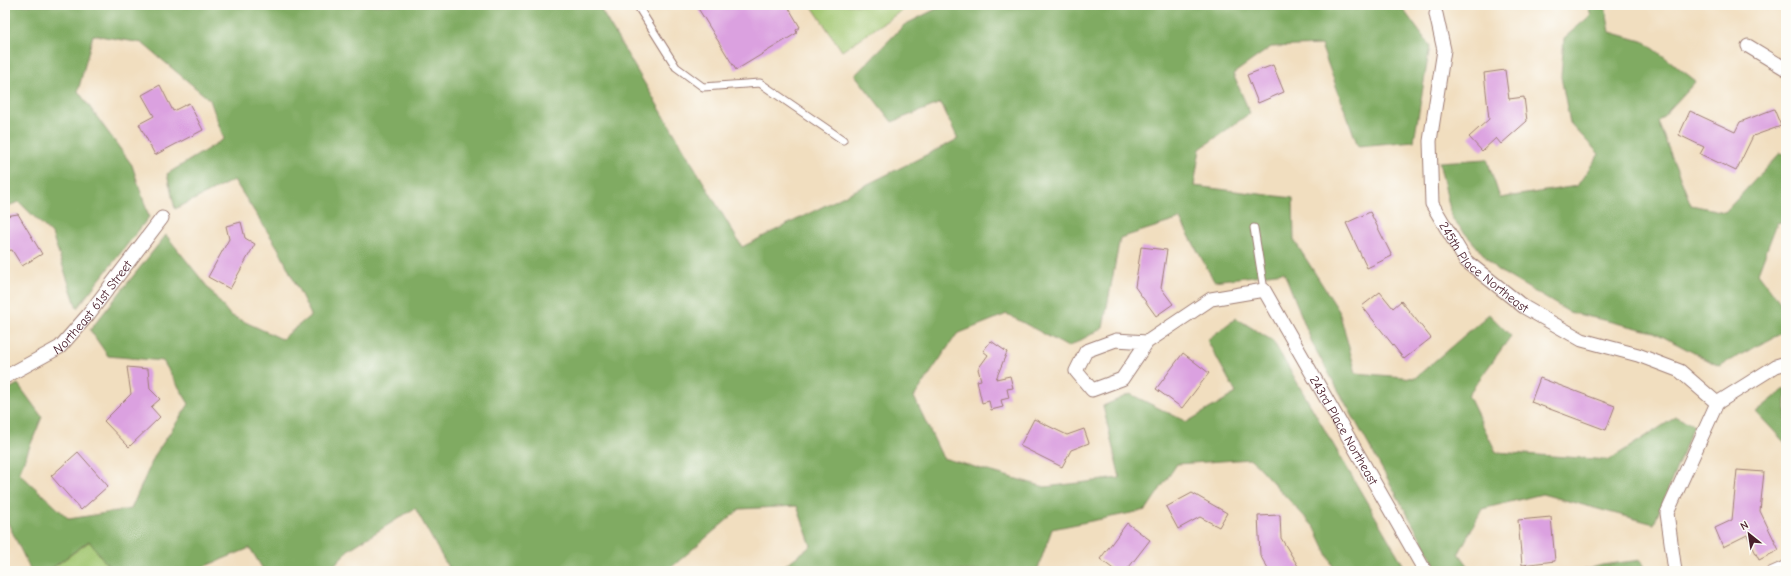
<svg xmlns="http://www.w3.org/2000/svg" width="1791" height="576" viewBox="0 0 1791 576" font-family="'Comic Neue',sans-serif">
  <rect width="100%" height="100%" fill="#fdfcf7"/>
  <filter id="ink" filterUnits="userSpaceOnUse"><feTurbulence type="fractalNoise" baseFrequency=".025" numOctaves="2"/><feDisplacementMap in="SourceGraphic" scale="8" xChannelSelector="R" yChannelSelector="G"/><feConvolveMatrix kernelMatrix="1 2 1 2 8 2 1 2 1" color-interpolation-filters="sRGB"/></filter>
  <filter id="wash" filterUnits="userSpaceOnUse"><feTurbulence type="fractalNoise" baseFrequency=".012" numOctaves="4" result="noise"/><feDisplacementMap in="SourceGraphic" scale="16" xChannelSelector="R" yChannelSelector="G"/><feGaussianBlur stdDeviation="0.9" result="paint"/><feColorMatrix in="noise" values="0 0 0 0 0 0 0 0 0 0 0 0 0 0 0 0 0 1.4 0 .05"/><feComposite in="paint" operator="in"/></filter>
  <g filter="url(#wash)">
    <rect width="100%" height="100%" fill="#f1debf"/>
    <!-- green -->
    <g fill="#a1c670" stroke="#76724e">
      <polygon points="811,5 910,5 842,51"/>
      <polygon points="90,541 112,571 48,571"/>
    </g>
    <!-- forest -->
    <g fill="#80ab62" stroke="#656546">
      <polygon points="8,5 598,5 742,247 958,139 941,103 892,122 855,75 904,25 944,5 1400,5 1430,46 1414,141 1358,146 1321,45 1271,47 1233,74 1250,113 1200,149 1194,186 1293,198 1294,240 1339,311 1356,373 1415,378 1489,314 1511,336 1468,395 1496,452 1609,460 1676,417 1694,425 1654,524 1542,494 1482,509 1459,553 1472,571 1439,571 1313,345 1284,272 1214,281 1180,219 1120,238 1103,328 1068,347 1007,314 957,334 914,397 943,458 1045,487 1120,478 1103,406 1130,394 1187,422 1236,393 1207,340 1236,318 1273,341 1407,571 1335,571 1315,528 1251,459 1177,464 1146,510 1052,529 1037,571 777,571 811,546 797,506 740,509 667,571 450,571 415,508 348,550 329,571 264,571 250,548 193,571 112,571 89,541 48,571 31,571 5,517 5,391 18,384 42,417 19,473 69,519 131,509 155,455 189,404 163,361 108,356 90,330 166,235 230,315 282,339 311,315 278,248 234,180 175,209 167,174 224,139 210,100 142,43 93,35 78,91 132,165 149,217 77,308 52,234 19,202 5,207 5,8"/>
      <polygon points="1587,5 1605,5 1610,32 1645,42 1696,81 1658,122 1691,205 1725,212 1780,153 1786,154 1786,221 1777,223 1758,273 1786,310 1786,331 1719,366 1654,332 1569,312 1496,269 1452,218 1439,162 1487,159 1500,198 1577,186 1599,154 1570,123 1561,77 1564,38 1591,15"/>
      <polygon points="1786,388 1786,444 1756,412"/>
      <polygon points="1641,560 1647,571 1581,571 1602,565"/>
    </g>
    <g id="blocks">
      <!-- building -->
      <g fill="#dba1e0">
        <polygon points="696,5 787,5 800,27 796,30 797,33 736,70"/>
        <polygon points="1273,65 1284,92 1258,103 1247,75"/>
        <polygon points="1505,70 1509,99 1524,97 1527,121 1501,144 1496,138 1482,151 1469,137 1489,119 1484,73"/>
        <polygon points="160,85 173,111 189,103 203,130 155,155 139,124 154,116 142,95"/>
        <polygon points="1774,109 1781,126 1753,136 1736,171 1700,154 1704,147 1679,135 1690,111 1735,132 1740,122"/>
        <polygon points="1370,212 1392,256 1367,268 1346,223"/>
        <polygon points="18,214 42,254 22,266 12,250 5,251 5,216"/>
        <polygon points="241,222 245,238 255,244 230,289 208,277 229,239 226,226"/>
        <polygon points="1141,247 1167,250 1161,288 1173,304 1156,316 1135,287"/>
        <polygon points="1380,292 1393,308 1401,301 1431,338 1404,359 1362,306"/>
        <polygon points="991,341 1007,352 996,379 1010,376 1013,388 1007,389 1009,398 1001,400 1003,407 991,410 989,401 982,403 977,381 981,380 978,369 988,355 983,351"/>
        <polygon points="1183,353 1209,373 1182,408 1156,389"/>
        <polygon points="127,367 148,369 150,389 160,399 151,407 160,417 129,447 104,421 131,394"/>
        <polygon points="1540,378 1615,406 1606,430 1531,402"/>
        <polygon points="1034,419 1067,435 1084,429 1089,443 1071,450 1062,467 1020,446"/>
        <polygon points="78,452 108,486 81,510 51,476"/>
        <polygon points="1737,470 1764,472 1760,511 1779,550 1759,560 1747,535 1723,547 1715,528 1732,520"/>
        <polygon points="1192,493 1227,513 1219,527 1200,517 1178,529 1166,507"/>
        <polygon points="1280,515 1281,538 1301,571 1269,571 1260,555 1258,516"/>
        <polygon points="1551,517 1555,561 1522,565 1518,520"/>
        <polygon points="1127,523 1150,540 1126,571 1116,571 1100,559"/>
      </g>
    </g>
  </g>
  <g filter="url(#ink)">
    <use href="#blocks" fill-opacity="0" stroke="#9e7e75" stroke-width="1"/>
    <g fill="none" stroke-linecap="round" stroke-linejoin="round">
      <defs>
        <g id="lane">
          <polyline points="637,5 676,67 703,87 760,83 843,140"/>
          <polyline points="1254,228 1264,290"/>
          <polyline points="1770,571 1786,564"/>
        </g>
        <g id="street">
          <path id="s1" d="M1436 14 1444 50 1430 141 1432 204 1466 261 1524 307 1582 340 1638 355 1680 371 1717 403"/>
          <polyline points="1748,46 1786,69"/>
          <path id="s2" d="M1147 342 1122 379 1092 390 1076 371 1086 351 1116 340 1147 342 1211 299 1264 290 1425 571"/>
          <path id="s3" d="M5 377 60 347 88 315 162 218"/>
          <polyline points="1717,403 1776,366 1786,363"/>
          <polyline points="1675,571 1667,513 1717,403"/>
        </g>
      </defs>
      <!-- lane casing -->
      <use href="#lane" stroke="#9e7e75" stroke-width="9"/>
      <!-- street casing -->
      <use href="#street" stroke="#9e7e75" stroke-width="15"/>
      <!-- lane -->
      <use href="#lane" stroke="#fff" stroke-width="7"/>
      <!-- street -->
      <use href="#street" stroke="#fff" stroke-width="13"/>
    </g>
  </g>
  <g text-anchor="middle" stroke-width="3" stroke-linejoin="round" paint-order="stroke">
    <!-- street labels -->
    <g font-size="13" fill="#4a1f2b" stroke="#fdfcf7">
      <text dy="5" stroke="none"><textPath href="#s1" startOffset="275">245th Place Northeast</textPath></text>
      <text dy="5" stroke="none"><textPath href="#s3" startOffset="114">Northeast 61st Street</textPath></text>
      <text dy="5" stroke="none"><textPath href="#s2" startOffset="479">243rd Place Northeast</textPath></text>
    </g>
  </g>
  <!-- margin -->
  <rect width="1791" height="576" fill="none" stroke="#fdfcf7" stroke-width="20"/>
  <!-- north arrow -->
  <g transform="translate(1749 534) rotate(330)" stroke="#fdfcf7" stroke-width="3" paint-order="stroke">
  <path d="M0-3L7 15L0 10L-7 15Z" fill="#4a1f2b"/>
  <text y="-6" font-size="11" font-weight="bold" text-anchor="middle" fill="#4a1f2b">N</text>
  </g>
</svg>
